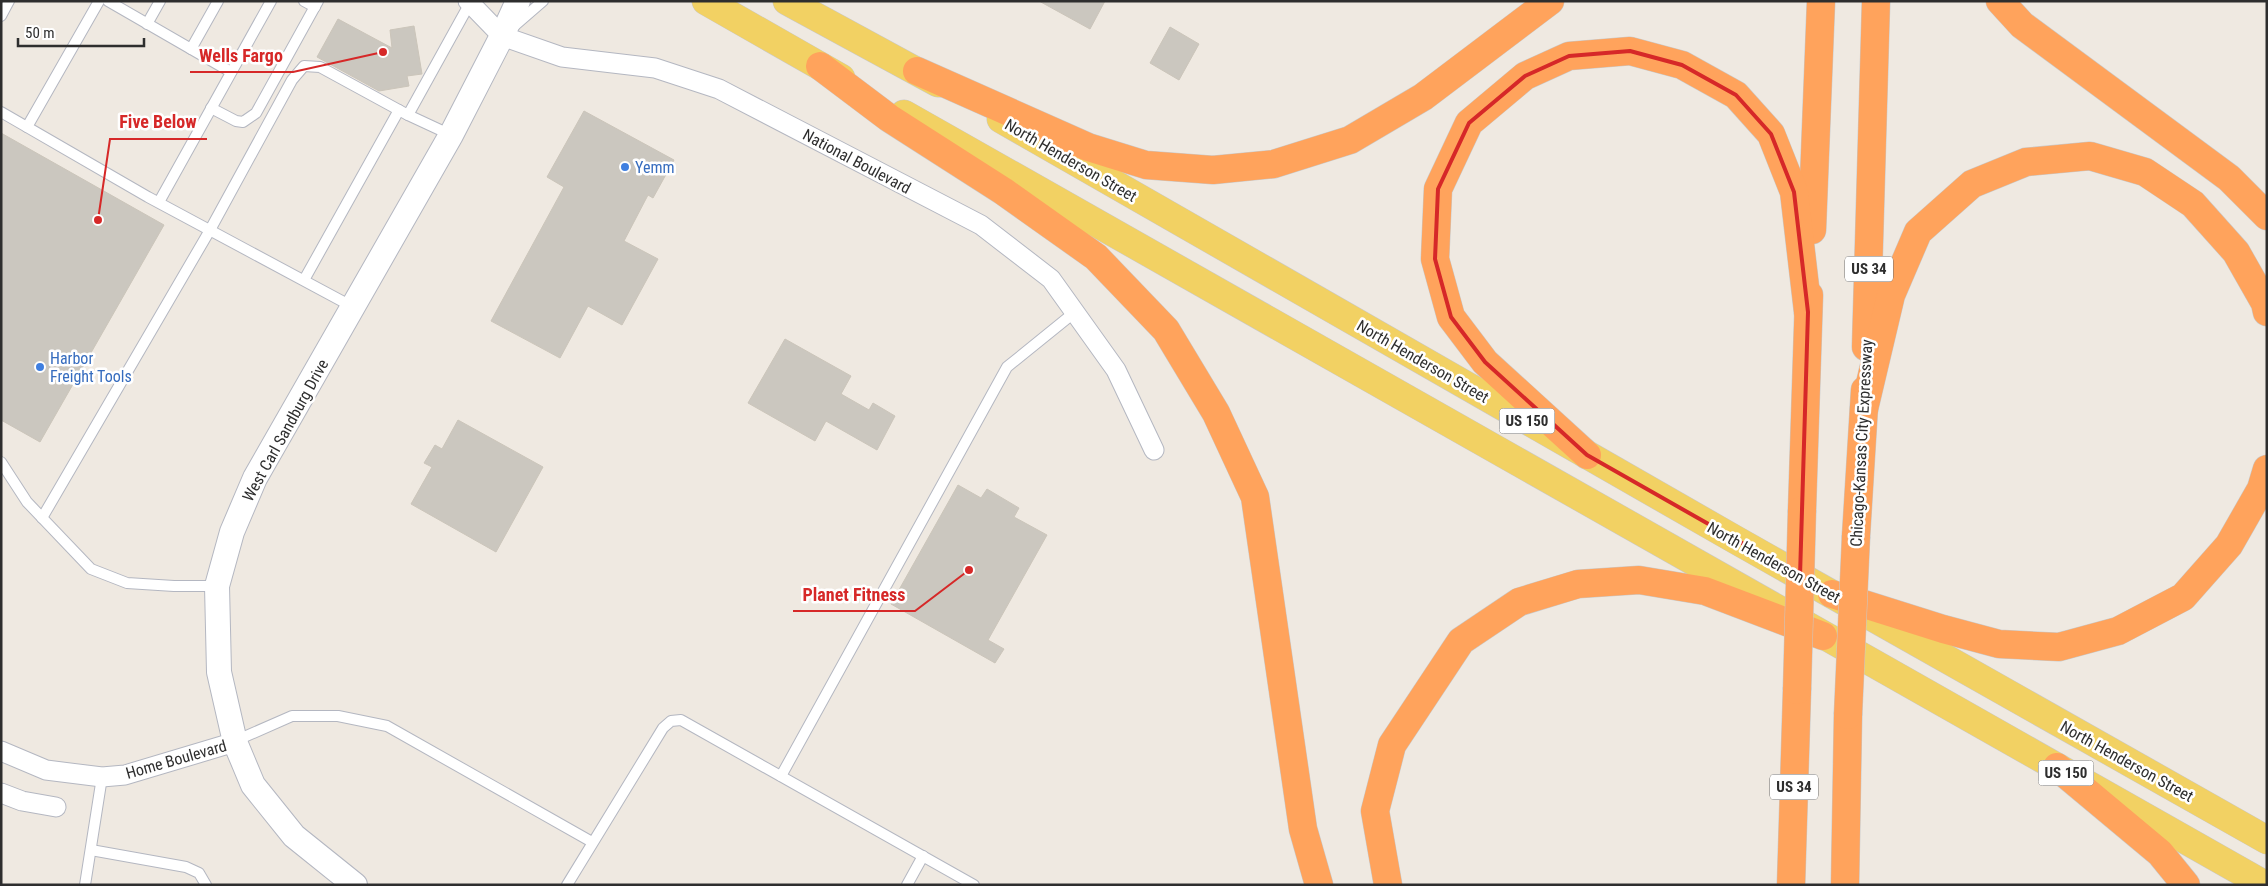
<svg xmlns="http://www.w3.org/2000/svg" width="2268" height="886" viewBox="0 0 2268 886" font-family="'Roboto Condensed',sans-serif">
  <rect width="100%" height="100%" fill="#efe9e1"/>
  <!-- building -->
  <g fill="#cbc7bf" stroke="#cbc5ba">
    <polygon points="1039,1 1105,1 1090,29"/>
    <polygon points="338,19 392,48 390,30 414,26 422,74 407,76 409,86 379,91 317,57"/>
    <polygon points="1170,27 1199,44 1179,80 1150,63"/>
    <polygon points="584,111 674,160 653,198 648,195 624,241 658,259 622,325 588,306 560,358 491,321 564,187 547,177"/>
    <polygon points="1,133 164,225 40,442 1,420"/>
    <polygon points="785,339 851,376 841,394 869,410 873,403 895,416 877,450 826,421 815,441 748,403"/>
    <polygon points="458,420 543,467 496,552 411,504 432,467 424,463 435,445 442,449"/>
    <polygon points="958,485 981,498 987,489 1019,508 1014,517 1047,535 988,640 1004,649 995,663 891,604"/>
  </g>
  <g fill="none" stroke-linecap="round" stroke-linejoin="round">
    <defs>
      <g id="service">
        <polyline points="108,1 231,72"/>
        <polyline points="304,1 315,7"/>
        <polyline points="1,16 9,1"/>
        <polyline points="147,24 160,1"/>
        <polyline points="513,27 543,1"/>
        <polyline points="191,49 218,1"/>
        <polyline points="211,108 236,121 243,122 256,113 318,1"/>
        <polyline points="1,112 148,197 353,307"/>
        <polyline points="408,115 470,3"/>
        <polyline points="27,127 99,1"/>
        <polyline points="159,202 271,1"/>
        <polyline points="304,280 399,110"/>
        <polyline points="1,462 27,502 91,569 127,583 174,586 217,586"/>
        <polyline points="42,518 210,230 292,80 304,66 320,67 408,115 451,135"/>
        <polyline points="235,741 292,716 338,716 387,726 592,842"/>
        <polyline points="781,776 1007,367 1075,312"/>
        <polyline points="91,850 186,867 199,873 206,885"/>
        <polyline points="85,885 102,777"/>
        <polyline points="567,885 663,728 671,721 681,720 974,885"/>
        <polyline points="907,885 923,856"/>
      </g>
      <g id="minor">
        <polyline points="468,1 502,36 562,57 655,68 719,89 981,225 1051,279 1116,370 1154,450"/>
        <polyline points="1,751 46,770 102,777 125,775 235,742"/>
        <polyline points="1,793 22,801 56,807"/>
      </g>
      <polyline id="tertiary" points="355,885 294,836 253,785 235,742 219,672 217,586 232,532 255,478 451,135 502,36 518,1"/>
      <g id="primary">
        <polyline points="706,1 841,78"/>
        <polyline points="787,1 938,83"/>
        <polyline points="904,114 2265,885"/>
        <polyline points="1001,119 1736,540 2267,840"/>
      </g>
      <g id="motorway">
        <polyline points="2000,1 2022,25 2229,178 2267,216"/>
        <polyline points="820,66 889,118 1003,191 1096,257 1166,330 1216,413 1255,497 1303,829 1319,885"/>
        <polyline points="917,71 1088,147 1146,165 1213,170 1274,164 1350,140 1423,97 1550,1"/>
        <polyline points="1812,230 1821,1"/>
        <polyline points="1866,347 1876,1"/>
        <polyline points="1864,409 1891,295 1918,232 1972,184 2026,162 2090,156 2145,172 2193,204 2236,252 2265,303 2267,312"/>
        <polyline points="1587,455 1485,362 1451,317 1435,259 1438,189 1469,123 1525,76 1569,56 1630,51 1682,65 1736,95 1771,134 1794,192 1808,312"/>
        <polyline points="1802,510 1809,295"/>
        <polyline points="1856,536 1865,390"/>
        <polyline points="1832,594 1943,629 1999,644 2059,647 2118,631 2183,597 2229,545 2261,489 2267,469"/>
        <polyline points="2057,767 2160,853 2186,885"/>
        <polyline points="1388,885 1375,811 1392,745 1461,641 1519,602 1578,584 1639,580 1705,591 1823,636"/>
        <polyline points="1791,885 1797,690"/>
        <polyline points="1845,885 1848,715"/>
      </g>
    </defs>
    <!-- service casing -->
    <use href="#service" stroke="#b4b7c1" stroke-width="12"/>
    <!-- minor casing -->
    <use href="#minor" stroke="#b4b7c1" stroke-width="21"/>
    <!-- tertiary casing -->
    <use href="#tertiary" stroke="#b4b7c1" stroke-width="26"/>
    <!-- primary casing -->
    <use href="#primary" stroke="#c9c9c9" stroke-width="29"/>
    <!-- motorway casing -->
    <use href="#motorway" stroke="#c9c9c9" stroke-width="29"/>
    <!-- service -->
    <use href="#service" stroke="#fff" stroke-width="10"/>
    <!-- minor -->
    <use href="#minor" stroke="#fff" stroke-width="19"/>
    <!-- tertiary -->
    <use href="#tertiary" stroke="#fff" stroke-width="24"/>
    <!-- primary -->
    <use href="#primary" stroke="#f2d163" stroke-width="28"/>
    <!-- motorway -->
    <use href="#motorway" stroke="#ffa35c" stroke-width="28"/>
    <defs>
      <g id="motorway-bridge">
        <polyline points="1797,690 1802,510"/>
        <polyline points="1848,715 1856,536"/>
      </g>
    </defs>
    <!-- motorway-bridge casing -->
    <use href="#motorway-bridge" stroke="#c9c9c9" stroke-width="29" stroke-linecap="butt"/>
    <!-- motorway-bridge -->
    <use href="#motorway-bridge" stroke="#ffa35c" stroke-width="28"/>
  </g>
  <!-- marked area -->
  <path fill="none" stroke="#d62828" stroke-width="4" stroke-linejoin="round" d="M1630 51 1682 65 1736 95 1771 134 1794 192 1808 312 1800 576 1587 455 1485 362 1451 317 1435 259 1438 189 1469 123 1525 76 1569 56Z"/>
  <!-- markers -->
  <g fill="#3f7fe0" stroke="#fff" stroke-width="2">
    <circle cx="625" cy="167" r="5"/>
    <circle cx="40" cy="367" r="5"/>
  </g>
  <g text-anchor="middle" stroke-width="5" stroke-linejoin="round" paint-order="stroke">
    <!-- shield labels -->
    <g fill="#fff" stroke="#6d6d6d" stroke-width="1">
      <rect x="1845" y="256.5" width="48" height="25" rx="4"/>
      <rect x="1499.5" y="408.5" width="55" height="25" rx="4"/>
      <rect x="2038.5" y="760.5" width="55" height="25" rx="4"/>
      <rect x="1770" y="774.5" width="48" height="25" rx="4"/>
    </g>
    <g font-size="15" font-weight="bold" fill="#2e2e2e">
      <text x="1869" y="274">US 34</text>
      <text x="1527" y="426">US 150</text>
      <text x="2066" y="778">US 150</text>
      <text x="1794" y="792">US 34</text>
    </g>
    <!-- street labels -->
    <g font-size="16" fill="#2e2e2e" stroke="#fff">
      <text transform="translate(1071 160) rotate(30)" y="6">North Henderson Street</text>
      <text transform="translate(857 161) rotate(28)" y="6">National Boulevard</text>
      <text transform="translate(1423 361) rotate(30)" y="6">North Henderson Street</text>
      <text transform="translate(285 430) rotate(-61)" y="6">West Carl Sandburg Drive</text>
      <text transform="translate(1861 443) rotate(-87)" y="6">Chicago-Kansas City Expressway</text>
      <text transform="translate(1774 562) rotate(29)" y="6">North Henderson Street</text>
      <text transform="translate(176 759) rotate(-16)" y="6">Home Boulevard</text>
      <text transform="translate(2127 761) rotate(29)" y="6">North Henderson Street</text>
    </g>
    <!-- shop labels -->
    <g font-size="16" fill="#366cbe" stroke="#fff" text-anchor="start">
      <text x="635" y="173">Yemm</text>
      <text x="50" y="364">Harbor<tspan x="50" dy="18">Freight Tools</tspan></text>
    </g>
  </g>
  <!-- callouts -->
  <path fill="none" stroke="#d62828" stroke-width="2" d="M383 52L293 72H190M98 220L110 139H207M969 570L915 611H793"/>
  <g fill="#d62828" stroke="#fff" stroke-width="2">
    <circle cx="383" cy="52" r="5"/>
    <circle cx="98" cy="220" r="5"/>
    <circle cx="969" cy="570" r="5"/>
  </g>
  <g font-size="18" text-anchor="middle" font-weight="bold" fill="#d62828" stroke="#fff" stroke-width="5" stroke-linejoin="round" paint-order="stroke">
    <text x="241" y="62">Wells Fargo</text>
    <text x="158" y="128">Five Below</text>
    <text x="854" y="601">Planet Fitness</text>
  </g>
  <!-- border -->
  <rect width="2268" height="886" fill="none" stroke="#2e2e2e" stroke-width="5"/>
  <!-- scale -->
  <path d="M18 38v8h126v-8" fill="none" stroke="#2e2e2e" stroke-width="2.5"/>
  <text x="25" y="38" font-size="15" fill="#2e2e2e" stroke="#ffffff" stroke-width="4" paint-order="stroke">50 m</text>
</svg>
